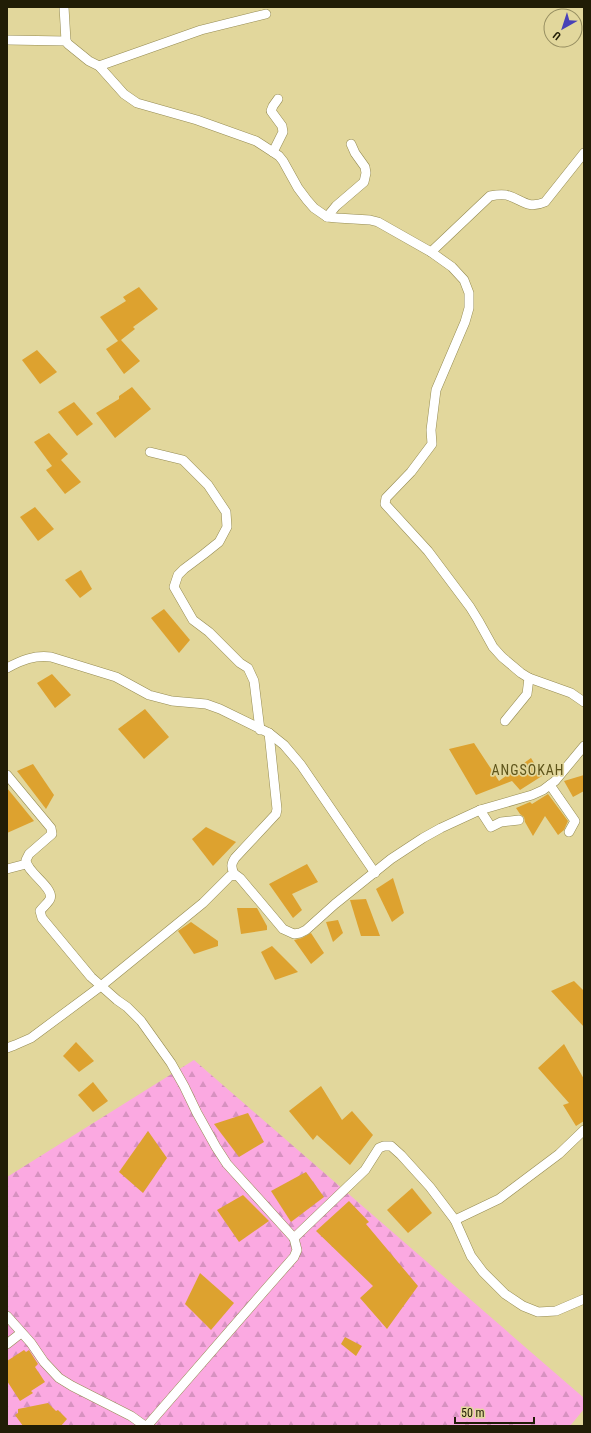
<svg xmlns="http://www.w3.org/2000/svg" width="591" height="1433" viewBox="0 0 591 1433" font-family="'Roboto Condensed',sans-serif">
  <defs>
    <pattern id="forest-firs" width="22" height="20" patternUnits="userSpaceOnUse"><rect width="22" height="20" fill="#fba9e1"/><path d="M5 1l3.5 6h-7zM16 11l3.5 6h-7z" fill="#d791c0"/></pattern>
  </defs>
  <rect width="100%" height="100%" fill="#e2d79c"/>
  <!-- forest -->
  <polygon fill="url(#forest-firs)" points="194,1060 584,1398 584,1409 570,1426 7,1426 7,1177"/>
  <!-- building -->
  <g fill="#dda22f">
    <polygon points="139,287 158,309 133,327 135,329 121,340 140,361 124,374 106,349 118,341 100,317 126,301 123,297"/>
    <polygon points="37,350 57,372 40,384 22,360"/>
    <polygon points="132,387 151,409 115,438 96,413 119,399 119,396"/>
    <polygon points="74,402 93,424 77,436 58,412"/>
    <polygon points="49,433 68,454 61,460 81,482 65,494 46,470 52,466 34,442"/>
    <polygon points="35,507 54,529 38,541 20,517"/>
    <polygon points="81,570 92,589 80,598 65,580"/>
    <polygon points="164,609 190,640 179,653 151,618"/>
    <polygon points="52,674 71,695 55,708 37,683"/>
    <polygon points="145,709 169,737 144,759 118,729"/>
    <polygon points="474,743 499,781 531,758 542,776 520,790 512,781 476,795 449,749"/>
    <polygon points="33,764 54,795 46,809 17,771"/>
    <polygon points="584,775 584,791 573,797 564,781"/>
    <polygon points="7,788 34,821 7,833"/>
    <polygon points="548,794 568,821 564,830 558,835 545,816 533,836 525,822 524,817 520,814 516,808 530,802 532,804"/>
    <polygon points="206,827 236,842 213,866 192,839"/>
    <polygon points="307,864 318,882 292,894 302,910 293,918 269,884"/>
    <polygon points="393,878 404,913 392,922 376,889"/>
    <polygon points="366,899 380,936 361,936 350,900"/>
    <polygon points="237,908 257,908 267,926 267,930 241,934"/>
    <polygon points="338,920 343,933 333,942 326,922"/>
    <polygon points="191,922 218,941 218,946 194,954 178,931"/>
    <polygon points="311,933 324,953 311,964 294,940 302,938"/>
    <polygon points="272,946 298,972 275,980 261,952"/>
    <polygon points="574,981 584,991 584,1027 551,991"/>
    <polygon points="76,1042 94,1061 79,1072 63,1056"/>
    <polygon points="564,1044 584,1079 584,1121 576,1126 563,1105 569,1103 538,1068"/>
    <polygon points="93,1082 108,1101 93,1112 78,1095"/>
    <polygon points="321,1086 342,1120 352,1111 373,1135 350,1165 317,1135 313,1140 289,1111"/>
    <polygon points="248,1113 264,1142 239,1157 214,1124"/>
    <polygon points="148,1131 167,1158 143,1193 119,1172"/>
    <polygon points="306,1172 324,1197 291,1222 271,1191"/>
    <polygon points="412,1188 432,1213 408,1233 387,1210"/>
    <polygon points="243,1195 269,1221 239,1242 217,1210"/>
    <polygon points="349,1201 369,1222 366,1224 418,1286 387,1329 360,1298 373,1286 316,1231"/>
    <polygon points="200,1273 234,1303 211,1330 185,1304"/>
    <polygon points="345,1337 362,1346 356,1356 341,1344"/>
    <polygon points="24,1350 26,1352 29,1350 38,1364 35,1367 45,1382 31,1391 33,1393 20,1401 7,1381 7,1361"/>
    <polygon points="48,1403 56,1411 58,1410 67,1419 61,1426 23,1426 15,1415 18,1413 18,1409"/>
  </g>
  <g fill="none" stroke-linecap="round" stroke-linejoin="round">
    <defs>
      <g id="minor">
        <polyline points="64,7 66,41 68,44 89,61 99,66 124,94 137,103 197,120 256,141 273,152 279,156 283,161 298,188 307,200 314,208 327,217 337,218 370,220 378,222 431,252 452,267 464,280 469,293 469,308 465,322 436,390 431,430 432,444 411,472 386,498 385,504 428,551 470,607 478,620 493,647 502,657 521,673 529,678 571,693 584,702"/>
        <polyline points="7,40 66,41"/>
        <polyline points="99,66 201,30 266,14"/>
        <polyline points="273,152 283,132 282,126 271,111 273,106 278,99"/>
        <polyline points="327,217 336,206 364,182 366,173 365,167 355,153 351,144"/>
        <path d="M431 252 490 196C495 195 500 194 506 195 522 199 527 210 545 202L584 153"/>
        <polyline points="150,452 183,460 208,485 226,512 227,527 219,542 204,554 184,569 178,575 174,587 193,620 209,632 240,663 248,668 254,681 260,730"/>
        <path d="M7 668C22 660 34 655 51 657L116 677 149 695 172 701 206 704 220 709 269 733 284 745 301 765 375 873"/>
        <polyline points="505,721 527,694 529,678"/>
        <path d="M7 775 51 828 52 834 29 854 26 860C26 872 55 888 50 899 48 903 43 907 40 911L42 918 91 977 117 1000 127 1007 141 1021 171 1063 184 1086 197 1113 216 1147 227 1164 294 1238"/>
        <polyline points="550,785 575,821 569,832"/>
        <polyline points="480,810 491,827 501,822 519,820"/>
        <polyline points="7,869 26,864"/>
        <path d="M234 874C231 867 231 864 235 858L276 814 277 809 269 733"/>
        <polyline points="7,1048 15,1045 31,1038 101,986 203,903 230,876 236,875 240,878 283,929 294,934 300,933 306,930 335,904 391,859 423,838 441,828 480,810 532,795 543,790 555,781 584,746"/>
        <polyline points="455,1220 471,1256 483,1272 505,1294 523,1306 538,1312 556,1311 584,1299"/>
        <polyline points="7,1316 31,1343 44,1362 59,1378 72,1386 131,1416 145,1426"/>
        <polyline points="7,1344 21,1333"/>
        <polyline points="147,1426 265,1290 294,1257 297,1250 294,1238 365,1170 379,1148 384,1146 391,1146 401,1155 430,1187 455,1220 499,1199 559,1154 584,1130"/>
      </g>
    </defs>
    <!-- minor casing -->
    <use href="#minor" stroke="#958b52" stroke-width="10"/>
    <!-- minor -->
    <use href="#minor" stroke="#fff" stroke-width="9"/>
  </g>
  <g text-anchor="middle" stroke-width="3.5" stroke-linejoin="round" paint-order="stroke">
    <!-- quarter labels -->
    <g font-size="14" letter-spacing="1" fill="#5e541a" stroke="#e2d79c">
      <text x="528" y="775">ANGSOKAH</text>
    </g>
  </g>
  <!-- border -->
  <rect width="591" height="1433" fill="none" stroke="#211d06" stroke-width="16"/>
  <!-- north arrow -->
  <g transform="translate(563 28) rotate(219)"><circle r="19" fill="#e2d79c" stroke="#958d60"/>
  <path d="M0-3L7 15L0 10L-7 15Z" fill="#4841b7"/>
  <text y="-6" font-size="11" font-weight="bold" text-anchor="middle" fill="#211d06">U</text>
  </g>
  <!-- scale -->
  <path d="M455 1417v6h79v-6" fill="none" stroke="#211d06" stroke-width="2"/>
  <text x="461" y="1417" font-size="12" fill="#211d06" stroke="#e2d79c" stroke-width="3" paint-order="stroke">50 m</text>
</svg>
